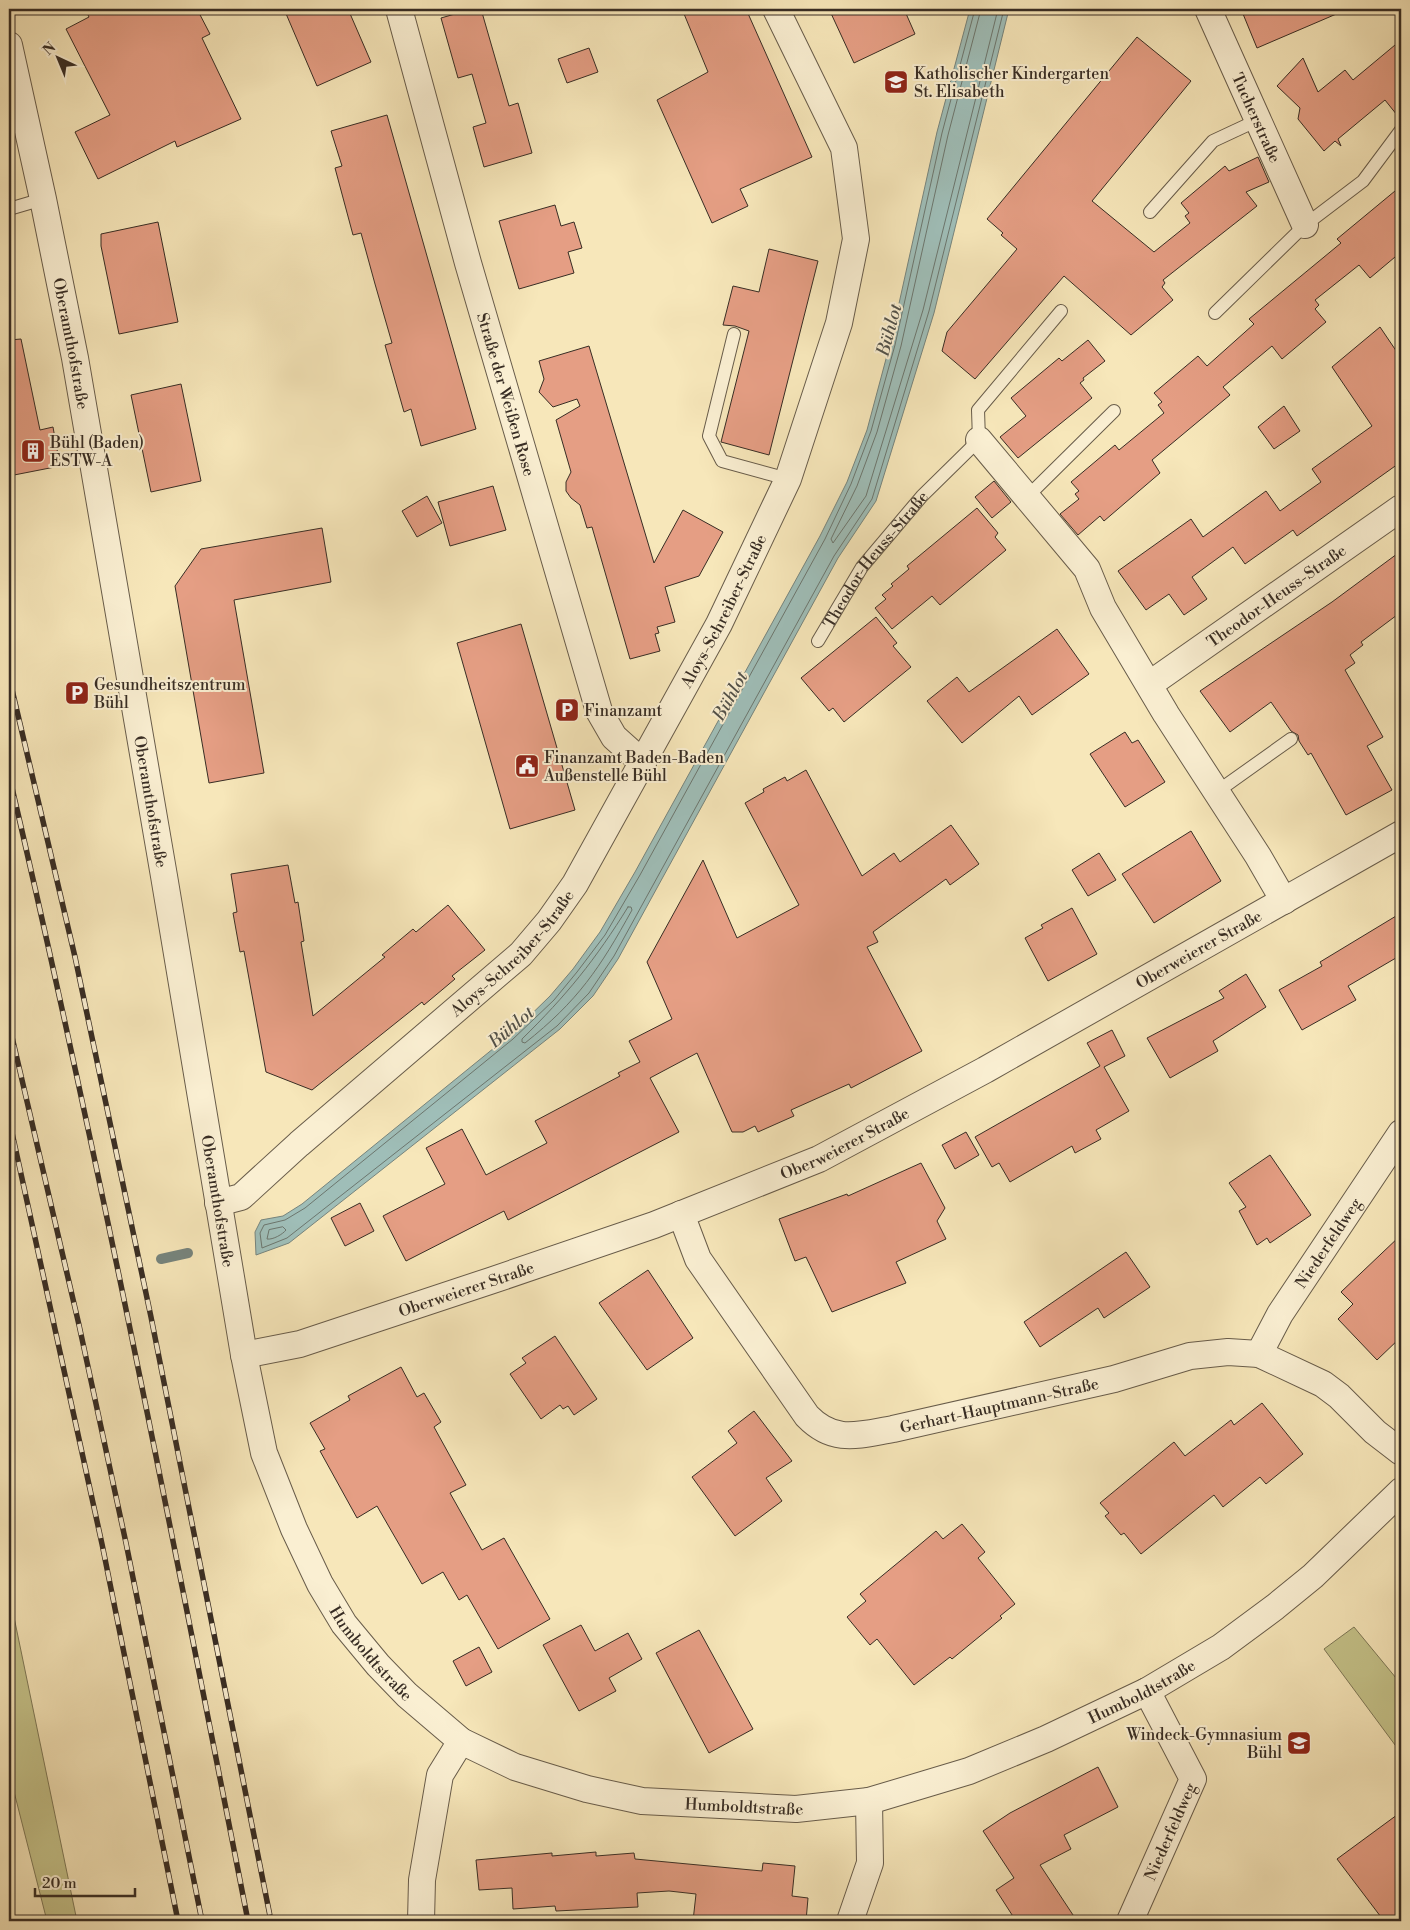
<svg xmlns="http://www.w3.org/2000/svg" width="1410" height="1930" viewBox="0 0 1410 1930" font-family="'Libre Bodoni',serif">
  <rect width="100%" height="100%" fill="#f7e7ba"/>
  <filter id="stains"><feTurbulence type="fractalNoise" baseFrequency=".004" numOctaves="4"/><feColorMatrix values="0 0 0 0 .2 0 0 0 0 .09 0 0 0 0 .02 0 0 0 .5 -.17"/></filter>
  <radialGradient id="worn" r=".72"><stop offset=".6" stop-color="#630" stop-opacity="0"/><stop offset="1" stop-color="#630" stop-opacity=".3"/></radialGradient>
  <!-- green -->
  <g fill="#c5c38a" stroke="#7e7857">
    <polygon points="9,1593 77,1921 47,1921 9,1772"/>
    <polygon points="1354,1627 1401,1684 1401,1753 1324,1649"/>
  </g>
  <!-- water -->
  <polygon fill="#9fbeb8" stroke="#76847d" points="970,9 1009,9 934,313 876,501 838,558 618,959 593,996 560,1029 289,1243 256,1255 255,1232 261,1220 283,1216 302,1204 510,1035 550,996 573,969 600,932 635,872 820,536 847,482 867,430 890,344 937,132"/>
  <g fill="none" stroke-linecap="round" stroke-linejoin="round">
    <!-- shore -->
    <g stroke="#6c766e" stroke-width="1">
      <polyline points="975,9 942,133 895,345 871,431 851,484 825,539 640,875 605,935 577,972 554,1000 513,1039 305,1208 285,1220 264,1225 260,1233 262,1248 287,1238 557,1026 589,993 614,956 834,556 872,499 929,311 1004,9"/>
      <polyline points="981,9 948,135 901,346 877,432 857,486 831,539 833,543 866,496 923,310 998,9"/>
      <path d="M628 907H631L632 910C600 968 578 1001 525 1043L522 1042V1039C566 996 596 959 628 907Z"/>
      <path d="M283 1227 286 1230C283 1234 273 1240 267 1239L269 1230Z"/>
    </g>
    <!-- stream -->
    <polyline stroke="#76847d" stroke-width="10" points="161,1259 188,1253"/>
  </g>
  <!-- building -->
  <g fill="#e59e84" stroke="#382d24">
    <polygon points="85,9 197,9 210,34 202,38 241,119 177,147 175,141 98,179 75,132 110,115 66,29 89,17"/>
    <polygon points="284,9 348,9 371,62 317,86"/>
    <polygon points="472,9 481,9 509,106 518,103 532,153 484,167 473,127 486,123 472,74 458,78 441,18"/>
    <polygon points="682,9 746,9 812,157 740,189 748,206 712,223 657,100 708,72"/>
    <polygon points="829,9 904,9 915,34 854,63"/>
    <polygon points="1241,9 1348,9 1257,48"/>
    <polygon points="1137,37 1191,81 1092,201 1154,252 1190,223 1185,216 1189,213 1181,203 1225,166 1229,171 1258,157 1269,182 1246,192 1257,206 1163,280 1165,283 1162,287 1173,300 1131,335 1064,276 975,379 942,351 947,332 1017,249 1001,235 1003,233 987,219"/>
    <polygon points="1401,40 1401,120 1385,100 1338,139 1341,146 1335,141 1324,151 1298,119 1300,108 1277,86 1303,58 1318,92 1345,70 1353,80"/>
    <polygon points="589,48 598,72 567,83 558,59"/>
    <polygon points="387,115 476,429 421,446 411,409 404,412 385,345 392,343 375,284 361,233 353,235 335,168 342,166 331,131"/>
    <polygon points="1401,186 1401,252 1370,278 1359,265 1315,300 1319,305 1315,309 1326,322 1282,359 1272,346 1223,387 1230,395 1152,460 1160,473 1104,521 1100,516 1078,535 1060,514 1079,499 1075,494 1079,491 1071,482 1115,445 1119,450 1164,413 1158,405 1162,402 1154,393 1198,356 1207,366 1254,324 1249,319 1341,243 1337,239"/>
    <polygon points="555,205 561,226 574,222 582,248 568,252 574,273 519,289 499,221"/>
    <polygon points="158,222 178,322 119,334 101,246 101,234"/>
    <polygon points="769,249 818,261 769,455 721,442 749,331 735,326 723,325 733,286 759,292"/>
    <polygon points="1380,327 1401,358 1401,468 1398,464 1297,536 1293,530 1245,564 1233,547 1192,577 1207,599 1184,615 1169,594 1146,610 1118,571 1191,519 1203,537 1266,491 1280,511 1321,482 1312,469 1372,426 1332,367"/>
    <polygon points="21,339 40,430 53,427 60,466 9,476 9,340"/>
    <polygon points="1088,340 1105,361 1083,378 1084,380 1080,383 1092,398 1018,458 1000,437 1026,416 1011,398 1059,358 1062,361"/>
    <polygon points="589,346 654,563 683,510 723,532 699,576 665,587 675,622 657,627 659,633 655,634 660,651 630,659 592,527 587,528 580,505 571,498 566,491 566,482 571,472 556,420 580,406 577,399 553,407 539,392 544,379 539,361"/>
    <polygon points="181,384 201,481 151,492 131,395"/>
    <polygon points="1284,406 1300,431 1274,449 1258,427"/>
    <polygon points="994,481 1011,502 992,518 975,497"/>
    <polygon points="493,486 506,530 450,546 438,502"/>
    <polygon points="427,496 442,523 417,537 402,511"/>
    <polygon points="977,508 998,533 995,537 1006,550 940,605 932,596 892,629 875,608 886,599 882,595 893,586 891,584 909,569 907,566"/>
    <polygon points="322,528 331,582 234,600 264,773 209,783 175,586 201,549"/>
    <polygon points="1401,551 1401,612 1361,642 1363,645 1350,655 1355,663 1345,670 1383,737 1367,746 1392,790 1346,815 1311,753 1308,755 1299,741 1298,735 1291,731 1271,702 1230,732 1200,691 1332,602"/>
    <polygon points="876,617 897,643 893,646 911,667 844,722 833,708 829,711 801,678"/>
    <polygon points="521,624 575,810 510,829 457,643"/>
    <polygon points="1057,629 1089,674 1032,715 1019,696 962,743 927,701 957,677 969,692"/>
    <polygon points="1125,732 1132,743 1138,740 1165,782 1125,807 1090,754"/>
    <polygon points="806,770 862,876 894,853 900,862 951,825 979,864 950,885 946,879 873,932 878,942 867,947 922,1051 851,1088 849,1084 791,1110 794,1116 758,1132 755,1126 743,1132 732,1132 697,1053 650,1078 679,1132 508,1220 504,1211 406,1261 383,1216 445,1184 426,1148 462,1129 486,1175 547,1143 535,1121 620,1076 618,1073 640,1062 629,1041 672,1019 647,962 703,860 737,938 799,905 745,803 764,792 763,789 785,777 787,781"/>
    <polygon points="1191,831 1221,881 1154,923 1122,874"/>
    <polygon points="1099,853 1116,880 1088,896 1072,870"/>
    <polygon points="288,865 295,903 298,902 304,941 301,942 313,1016 385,957 382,955 413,929 416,932 448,905 485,950 452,976 455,979 424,1005 422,1002 312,1090 266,1072 244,951 240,952 233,913 237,912 231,874"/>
    <polygon points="1072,908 1097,954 1048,981 1025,938 1043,928 1041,925"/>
    <polygon points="1401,913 1401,955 1348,986 1356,1000 1302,1030 1279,990 1322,966 1320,962"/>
    <polygon points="1246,974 1266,1007 1213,1041 1218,1051 1170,1078 1147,1038 1224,998 1219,991"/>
    <polygon points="1112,1030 1125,1056 1104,1067 1129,1111 1096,1130 1101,1139 1075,1153 1072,1146 1010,1182 999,1163 992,1167 975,1137 1100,1066 1087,1043"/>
    <polygon points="966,1132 979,1155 955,1169 942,1145"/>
    <polygon points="1270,1155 1311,1215 1270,1243 1267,1238 1257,1245 1239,1211 1246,1207 1229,1183"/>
    <polygon points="921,1163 945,1208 937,1221 946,1239 896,1262 906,1283 832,1312 806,1257 795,1261 779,1219 847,1194 848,1196"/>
    <polygon points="360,1203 374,1231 345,1246 331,1218"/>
    <polygon points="1401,1235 1401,1337 1377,1360 1338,1319 1353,1304 1341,1292"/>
    <polygon points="1126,1252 1150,1287 1104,1318 1098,1308 1040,1347 1024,1322"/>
    <polygon points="648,1270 693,1338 647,1370 599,1303"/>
    <polygon points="555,1336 597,1399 574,1415 568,1406 563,1409 560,1405 541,1419 510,1374 526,1363 522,1358"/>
    <polygon points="401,1367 417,1397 424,1393 441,1422 434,1427 466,1485 450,1493 482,1550 504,1538 550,1619 498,1649 467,1595 459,1600 443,1572 422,1584 377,1506 357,1518 320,1451 325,1449 310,1423 350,1400 348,1396"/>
    <polygon points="1262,1403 1303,1454 1266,1484 1260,1477 1223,1507 1214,1495 1141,1554 1124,1533 1121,1535 1105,1516 1109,1513 1100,1503 1174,1442 1185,1456 1231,1420 1234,1425"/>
    <polygon points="754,1411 792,1461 766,1478 782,1501 735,1536 692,1477 737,1443 728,1431"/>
    <polygon points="962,1524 985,1552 978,1558 1015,1604 1000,1616 1002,1618 952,1659 950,1657 914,1685 877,1639 870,1645 847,1617 866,1601 860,1594 917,1547 936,1531 943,1539"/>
    <polygon points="581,1625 595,1651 628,1633 642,1659 609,1678 616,1691 579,1711 543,1645"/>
    <polygon points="699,1630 753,1729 709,1753 656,1653"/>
    <polygon points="479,1647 492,1672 466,1686 453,1661"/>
    <polygon points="1098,1767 1118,1807 1064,1835 1071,1849 1040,1865 1077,1921 1016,1921 996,1890 1014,1878 983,1831 1010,1813"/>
    <polygon points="1401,1812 1401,1921 1384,1921 1337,1859"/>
    <polygon points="596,1852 596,1856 634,1853 635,1859 762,1871 763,1863 795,1866 792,1896 808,1898 806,1921 693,1921 696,1894 669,1891 637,1893 638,1907 556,1911 555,1906 513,1909 512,1888 479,1890 476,1860 552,1853 552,1856"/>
  </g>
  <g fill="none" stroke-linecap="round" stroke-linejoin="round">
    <defs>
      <g id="lane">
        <polyline points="9,127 27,122"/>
        <polyline points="9,209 43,199"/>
        <polyline points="1150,212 1213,141 1258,120"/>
        <polyline points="1215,313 1305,225 1363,181 1401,130"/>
        <polyline points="734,334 709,436 722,461 788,479"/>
        <polyline points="1027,497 1114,411"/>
        <path id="s1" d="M818 641 862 567 922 496 979 440 978 410 1061 311"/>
        <polyline points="1218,791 1291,739"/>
      </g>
      <g id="street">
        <path id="s2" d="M399 9 468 263 599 711 614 737 643 763"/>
        <path id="s3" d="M1208 9 1305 225"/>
        <path id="s4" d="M9 45 43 199 75 358 164 876 244 1355 264 1453 294 1529 320 1584 344 1624 378 1665 407 1695 461 1741 515 1767 587 1789 642 1801 796 1809 869 1801 969 1771 1046 1739 1147 1691 1221 1647 1275 1607 1313 1576 1401 1491"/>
        <polyline points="979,440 1087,569 1103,608 1166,714 1258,856 1284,901"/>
        <path id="s5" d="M1150 684 1401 508"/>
        <path id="s6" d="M218 1203 241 1197 299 1144 521 954 549 921 575 884 719 624 788 479 839 323 856 239 844 148 776 9"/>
        <path id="s7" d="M681 1214 698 1259 807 1416C834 1444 858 1435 893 1429L1114 1379 1190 1356 1228 1352 1259 1354 1323 1384 1339 1396 1375 1432 1401 1452"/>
        <path id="s8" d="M1259 1354 1280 1314 1401 1133"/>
        <path id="s9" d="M244 1355 300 1344 490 1281 654 1225 819 1159 985 1070 1401 834"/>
        <polyline points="421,1921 422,1880 440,1775 461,1741"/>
        <polyline points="850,1921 870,1863 869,1801"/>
        <path id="s10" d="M1130 1921 1193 1779 1147 1691"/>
      </g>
    </defs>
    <!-- lane casing -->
    <use href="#lane" stroke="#685c4a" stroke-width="14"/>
    <!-- street casing -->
    <use href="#street" stroke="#685c4a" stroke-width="28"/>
    <!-- lane -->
    <use href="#lane" stroke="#faefd2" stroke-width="12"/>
    <!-- street -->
    <use href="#street" stroke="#faefd2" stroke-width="26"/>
    <defs>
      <g id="rail">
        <polyline points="9,677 75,957 151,1317 271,1921"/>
        <path d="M9 775C98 1155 173 1538 248 1921"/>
        <polyline points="9,1024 79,1325 126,1543 202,1921"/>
        <polyline points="9,1119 102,1544 178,1921"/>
      </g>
    </defs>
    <!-- rail casing -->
    <use href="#rail" stroke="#382d24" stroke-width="5.5"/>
    <!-- rail -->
    <use href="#rail" stroke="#faefd2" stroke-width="4" stroke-dasharray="11" stroke-linecap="butt"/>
  </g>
  <!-- icons -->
  <defs>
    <symbol id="school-square" viewBox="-11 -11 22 22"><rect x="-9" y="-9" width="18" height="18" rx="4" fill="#8f2418" stroke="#faefd2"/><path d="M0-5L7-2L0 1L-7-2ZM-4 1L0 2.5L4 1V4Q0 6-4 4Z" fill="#fff"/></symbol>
    <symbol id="building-square" viewBox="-11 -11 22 22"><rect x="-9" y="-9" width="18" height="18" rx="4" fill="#8f2418" stroke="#faefd2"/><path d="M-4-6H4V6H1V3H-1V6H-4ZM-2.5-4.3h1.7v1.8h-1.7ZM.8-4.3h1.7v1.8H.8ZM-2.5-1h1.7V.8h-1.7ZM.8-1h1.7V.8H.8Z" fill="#fff"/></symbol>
    <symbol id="parking-square" viewBox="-11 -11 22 22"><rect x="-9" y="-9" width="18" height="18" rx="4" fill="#8f2418" stroke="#faefd2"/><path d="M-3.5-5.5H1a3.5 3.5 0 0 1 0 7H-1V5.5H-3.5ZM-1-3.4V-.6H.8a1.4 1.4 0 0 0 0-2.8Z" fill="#fff"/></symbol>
    <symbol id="civic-square" viewBox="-11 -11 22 22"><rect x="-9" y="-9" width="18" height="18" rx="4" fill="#8f2418" stroke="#faefd2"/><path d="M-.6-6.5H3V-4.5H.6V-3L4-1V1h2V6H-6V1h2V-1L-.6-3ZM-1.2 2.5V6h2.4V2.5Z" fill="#fff"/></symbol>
  </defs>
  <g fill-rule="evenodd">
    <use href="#school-square" x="882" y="68" width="28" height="28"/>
    <use href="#building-square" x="19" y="437" width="28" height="28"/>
    <use href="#parking-square" x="63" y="679" width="28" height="28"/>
    <use href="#parking-square" x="553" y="696" width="28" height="28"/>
    <use href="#civic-square" x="513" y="752" width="28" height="28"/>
    <use href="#school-square" x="1285" y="1729" width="28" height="28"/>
  </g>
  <g text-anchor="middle" stroke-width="4" stroke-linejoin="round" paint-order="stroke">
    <!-- poi labels -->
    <g font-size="16" fill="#382d24" stroke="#faefd2" text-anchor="start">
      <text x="914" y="79">Katholischer Kindergarten<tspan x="914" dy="18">St. Elisabeth</tspan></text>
      <text x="50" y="448">Bühl (Baden)<tspan x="50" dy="18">ESTW-A</tspan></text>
      <text x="94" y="690">Gesundheitszentrum<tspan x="94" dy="18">Bühl</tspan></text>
      <text x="584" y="716">Finanzamt</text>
      <text x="544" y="763">Finanzamt Baden-Baden<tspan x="544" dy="18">Außenstelle Bühl</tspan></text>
      <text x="1282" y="1740" text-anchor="end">Windeck-Gymnasium<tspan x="1282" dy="18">Bühl</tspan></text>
    </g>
    <!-- street labels -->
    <g font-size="16" fill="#382d24" stroke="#faefd2">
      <text dy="6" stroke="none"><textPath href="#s3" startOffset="119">Tucherstraße</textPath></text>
      <text dy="6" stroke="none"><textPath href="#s4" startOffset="305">Oberamthofstraße</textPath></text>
      <text dy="6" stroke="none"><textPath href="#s2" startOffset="400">Straße der Weißen Rose</textPath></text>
      <text dy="6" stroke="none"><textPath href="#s1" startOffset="100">Theodor-Heuss-Straße</textPath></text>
      <text dy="6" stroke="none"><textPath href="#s5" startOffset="154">Theodor-Heuss-Straße</textPath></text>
      <text dy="6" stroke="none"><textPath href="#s6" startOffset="794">Aloys-Schreiber-Straße</textPath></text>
      <text dy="6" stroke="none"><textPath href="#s4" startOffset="770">Oberamthofstraße</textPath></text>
      <text dy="6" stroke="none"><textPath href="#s9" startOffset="1042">Oberweierer Straße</textPath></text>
      <text dy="6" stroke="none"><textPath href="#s6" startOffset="389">Aloys-Schreiber-Straße</textPath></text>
      <text dy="6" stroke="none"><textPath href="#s9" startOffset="638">Oberweierer Straße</textPath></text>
      <text dy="6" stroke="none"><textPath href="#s4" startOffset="1175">Oberamthofstraße</textPath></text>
      <text dy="6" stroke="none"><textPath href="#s8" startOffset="131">Niederfeldweg</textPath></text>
      <text dy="6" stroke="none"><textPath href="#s9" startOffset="232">Oberweierer Straße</textPath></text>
      <text dy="6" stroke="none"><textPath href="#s7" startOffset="440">Gerhart-Hauptmann-Straße</textPath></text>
      <text dy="6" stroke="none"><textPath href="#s4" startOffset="1660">Humboldtstraße</textPath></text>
      <text dy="6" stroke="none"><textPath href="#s4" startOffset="2500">Humboldtstraße</textPath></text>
      <text dy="6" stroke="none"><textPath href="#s4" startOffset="2080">Humboldtstraße</textPath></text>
      <text dy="6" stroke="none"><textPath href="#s10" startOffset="98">Niederfeldweg</textPath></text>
    </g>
    <!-- water labels -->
    <g font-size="18" font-style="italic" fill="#525149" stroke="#faefd2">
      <text transform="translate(889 330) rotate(-75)" y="6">Bühlot</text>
      <text transform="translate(730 696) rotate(-61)" y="6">Bühlot</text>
      <text transform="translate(511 1027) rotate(-40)" y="6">Bühlot</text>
    </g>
  </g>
  <!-- margin -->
  <rect width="1410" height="1930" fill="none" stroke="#f7e7ba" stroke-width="30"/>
  <rect x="10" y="10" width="1390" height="1910" fill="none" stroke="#382d24" stroke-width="2.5"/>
  <rect x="15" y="15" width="1380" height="1900" fill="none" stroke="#382d24"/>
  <!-- north arrow -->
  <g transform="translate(58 58) rotate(316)" stroke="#faefd2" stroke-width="4" paint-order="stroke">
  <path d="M0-4L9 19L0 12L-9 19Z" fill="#382d24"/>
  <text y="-8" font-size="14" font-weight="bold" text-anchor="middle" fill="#382d24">N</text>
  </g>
  <!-- scale -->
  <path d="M35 1888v8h100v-8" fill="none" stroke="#382d24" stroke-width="2.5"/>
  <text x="42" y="1888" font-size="15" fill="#382d24" stroke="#faefd2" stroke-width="4" paint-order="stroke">20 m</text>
  <rect width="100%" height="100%" filter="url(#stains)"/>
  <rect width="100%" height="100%" fill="url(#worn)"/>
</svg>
